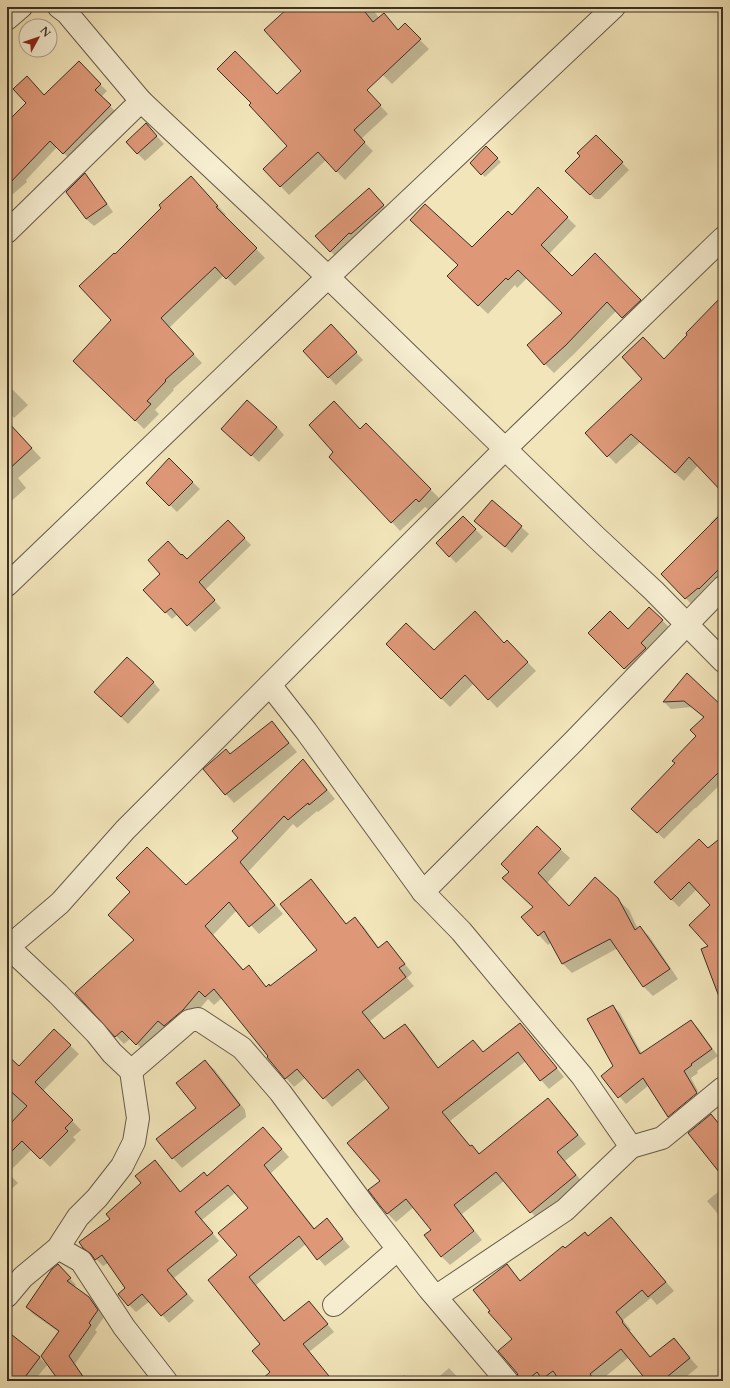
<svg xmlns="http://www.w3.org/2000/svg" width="730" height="1388" viewBox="0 0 730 1388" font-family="Cardo,serif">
  <rect width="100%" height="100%" fill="#f2e5ba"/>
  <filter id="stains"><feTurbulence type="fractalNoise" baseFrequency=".005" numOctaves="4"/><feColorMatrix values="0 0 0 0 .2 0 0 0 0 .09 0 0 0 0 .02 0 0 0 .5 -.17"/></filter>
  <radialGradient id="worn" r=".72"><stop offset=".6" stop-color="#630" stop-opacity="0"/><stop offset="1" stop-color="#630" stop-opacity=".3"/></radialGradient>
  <!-- shadow -->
  <g fill="#0003">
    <polygon points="329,7 371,7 379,18 384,14 399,31 405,25 429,49 392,84 383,75"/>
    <polygon points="78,63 107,91 101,97 117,113 71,160 57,147 26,180 27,182 7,199 7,124 44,96"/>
    <polygon points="357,81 388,114 361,139 373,151 345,180 326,160 289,195 264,169 288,146 277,96"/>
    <polygon points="153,132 164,144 145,161 137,153"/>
    <polygon points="596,136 629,170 600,199 595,199 567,171 581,156"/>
    <polygon points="486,147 501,162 485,177 471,163"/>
    <polygon points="85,175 92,182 113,212 94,226 86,219"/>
    <polygon points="200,186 226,215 224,216 265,258 235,286 224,275 169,328 202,363 173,389 174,390 155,410 159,414 144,429 75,361 113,320 115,256"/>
    <polygon points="538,189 576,226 549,254 572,277 595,255 649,309 631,326 616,311 574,354 554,373 545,364 563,313 527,278 517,288 515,285 488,314 448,276 472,248 512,216"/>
    <polygon points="375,195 389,212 336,257 316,236"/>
    <polygon points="723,295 723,491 698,465 684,481 640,442 616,464 586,433 665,360 689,335 687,333"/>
    <polygon points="338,333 363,360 336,385 304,351"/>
    <polygon points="7,384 28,405 14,418 7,410"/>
    <polygon points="7,422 41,458 18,478 26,488 7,505"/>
    <polygon points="366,424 439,498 428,509 425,507 400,531 392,522 360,430"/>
    <polygon points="277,427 284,435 259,462 230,436"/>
    <polygon points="169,460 200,489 177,512 147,483"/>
    <polygon points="492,501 529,534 512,553 483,528"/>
    <polygon points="723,510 723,579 693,606 663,574 712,525 710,523"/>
    <polygon points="463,517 483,537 456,563 437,543"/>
    <polygon points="228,521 251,545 205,590 221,608 195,632 178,614 172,619 145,590 181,556 187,560"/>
    <polygon points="662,620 669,627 647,650 631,675 589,633 628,631"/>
    <polygon points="387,644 434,652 504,644 516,650 536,671 497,708 474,683 450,707"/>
    <polygon points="687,675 718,704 723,699 723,782 696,808 695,808 664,839 632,809 676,763 697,736 704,718 692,707 671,709 664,702"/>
    <polygon points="153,682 160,690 128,724 102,699"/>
    <polygon points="7,701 10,704 7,707"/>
    <polygon points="272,722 297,752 234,803 204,770 226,750 231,755"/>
    <polygon points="303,761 311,769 335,799 318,812 317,811 297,828 293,824 248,872 283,914 259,934 237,910 213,935 244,970 249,967 267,988 271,987 318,950 311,881 319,889 347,925 355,919 364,927 379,948 395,951 412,973 407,978 414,986 370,1021 385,1040 405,1025 413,1033 439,1069 484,1053 520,1024 529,1033 564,1077 549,1089 541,1080 526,1061 450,1121 471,1147 472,1146 480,1154 548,1099 557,1108 586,1144 565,1161 584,1184 539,1221 504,1181 462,1214 474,1230 441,1256 432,1230 414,1207 396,1222 387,1213 381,1181 391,1108 367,1078 332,1107 306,1077 294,1087 286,1078 222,998 214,1005 208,999 191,1019 145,1052 131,1038 124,1044 116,1036 135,940 186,887 240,838"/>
    <polygon points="723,841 723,993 710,947 712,905 697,889 679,907 671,899 708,850"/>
    <polygon points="560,849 570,858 547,883 569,907 619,901 629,910 638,929 640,927 649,936 678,979 653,996 644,987 618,948 572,973 563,964 551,942 548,945 522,917 534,907 513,887"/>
    <polygon points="613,1006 620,1013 642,1054 691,1021 698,1028 718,1056 697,1071 698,1073 691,1078 698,1091 669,1115 669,1116 649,1085 626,1104 602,1076 614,1066"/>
    <polygon points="54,1030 79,1054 43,1091 81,1130 73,1137 76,1140 50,1167 32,1149 8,1173 18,1183 7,1193 7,1090 9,1088 7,1086 7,1056 19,1067"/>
    <polygon points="205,1061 215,1070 245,1110 246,1117 182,1168 173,1158 197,1108"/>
    <polygon points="699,1093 704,1100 676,1123 670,1117"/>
    <polygon points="270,1136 289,1157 271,1173 315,1229 327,1220 350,1247 325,1266 306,1244 256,1285 285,1321 309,1302 334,1332 309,1352 333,1381 274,1381 262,1344 239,1255 250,1208 236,1192 202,1220 219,1241 174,1278 194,1301 169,1323 150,1301 136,1312 129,1305 127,1288 108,1263 103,1266 84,1247 112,1219 142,1183 155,1161 181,1192"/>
    <polygon points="723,1188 723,1220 707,1201"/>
    <polygon points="611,1218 674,1291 657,1305 651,1298 623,1320 631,1330 629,1331 651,1358 673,1339 698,1367 681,1381 648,1381 629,1357 600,1381 562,1381 560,1379 558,1381 522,1381 514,1340 506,1266 521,1281 565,1249 585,1233 589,1237"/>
    <polygon points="475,1231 482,1240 450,1265 442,1257"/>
    <polygon points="58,1266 76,1285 73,1287 88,1297 95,1304 104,1317 95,1330 97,1332 75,1364 87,1381 60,1381 59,1332 33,1314 27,1307"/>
    <polygon points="7,1332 40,1358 47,1365 34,1381 7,1381"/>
    <polygon points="449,1368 461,1381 434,1381"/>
    <polygon points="404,1375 410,1381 396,1381"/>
    <polygon points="136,1378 139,1381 133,1381"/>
  </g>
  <!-- building -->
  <g fill="#de9878" stroke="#3a2f27">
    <polygon points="289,7 361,7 373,22 384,13 398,30 405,23 421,39 367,90 381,105 354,130 365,142 336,172 318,152 280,187 263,169 287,146 249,105 251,103 217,69 235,51 277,94 301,71 264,30"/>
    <polygon points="79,61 101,84 95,90 111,105 63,154 50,141 7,186 7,122 26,103 13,89 27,76 44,95"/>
    <polygon points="146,123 157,136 137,154 126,142"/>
    <polygon points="596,135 623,162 590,195 565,171 580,156 577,153"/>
    <polygon points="486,146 498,158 481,175 470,163"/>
    <polygon points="85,173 107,204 86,219 66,192"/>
    <polygon points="191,176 218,206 216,207 257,248 226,279 215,267 161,318 194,354 165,380 166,381 147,401 151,404 135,421 73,361 111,320 79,286 114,253 115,254 161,208 159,205"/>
    <polygon points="538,187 568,217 541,245 572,276 595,253 641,300 622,318 607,302 566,345 544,365 527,345 562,313 518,270 508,280 506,278 478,306 447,276 458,265 410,220 425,204 472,247 508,211 512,215"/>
    <polygon points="369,188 384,205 351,234 349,233 330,252 315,236"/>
    <polygon points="723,295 723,493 689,457 675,473 631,434 607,457 585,433 642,379 622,357 643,337 664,359 687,335 686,333"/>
    <polygon points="331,324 357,352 328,378 303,351"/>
    <polygon points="247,400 277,427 251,456 221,429"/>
    <polygon points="334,401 360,429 366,423 431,489 419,502 416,499 391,523 329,457 333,452 309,425"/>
    <polygon points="7,421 32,448 7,471"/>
    <polygon points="169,458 193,482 169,506 146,483"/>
    <polygon points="492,500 522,526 505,547 474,521"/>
    <polygon points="723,512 723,565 699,589 698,588 685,599 661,574"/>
    <polygon points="463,516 476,529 449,557 436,543"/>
    <polygon points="228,520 245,538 199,582 215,600 187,626 171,608 165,613 143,590 160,574 148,560 168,541 181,555 182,554 187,559"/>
    <polygon points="649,607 663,620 641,643 646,648 624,669 588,633 610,611 628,629"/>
    <polygon points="475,611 504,643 507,640 528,662 488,700 465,675 441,699 386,644 406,623 434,650"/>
    <polygon points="127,657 154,682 121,717 94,692"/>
    <polygon points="687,673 723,707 723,768 657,833 631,809 675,763 672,761 696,736 690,730 704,717 684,701 663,702"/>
    <polygon points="272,721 289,743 225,795 203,769 226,749 230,754"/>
    <polygon points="303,759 327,790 309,805 308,803 288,820 284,816 240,862 275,905 249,927 229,902 205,926 243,970 249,965 266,987 269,984 270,986 317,950 280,904 311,879 346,924 355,917 378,948 387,941 405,964 399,968 406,977 362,1012 384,1039 405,1024 438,1068 473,1040 483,1052 520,1023 557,1068 540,1081 518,1052 442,1112 470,1146 472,1145 479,1154 548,1098 578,1135 557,1152 576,1175 530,1213 496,1172 454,1205 474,1231 441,1257 424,1235 431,1230 406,1199 387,1214 381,1207 368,1190 380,1181 347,1143 389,1108 358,1069 323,1099 297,1069 285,1079 267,1057 268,1056 214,989 205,997 199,991 183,1010 164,1026 158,1021 136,1045 122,1031 115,1037 75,993 134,940 108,915 130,892 116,878 147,847 186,885 238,838 232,831"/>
    <polygon points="537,826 561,849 538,873 569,906 595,877 618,898 635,930 640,926 670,969 643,987 610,939 562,964 544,931 538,936 521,917 533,907 502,878 509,872 501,864"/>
    <polygon points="723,836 723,1002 721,1002 701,949 708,946 689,925 710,905 689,882 671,900 654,882 699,839 708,848"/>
    <polygon points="613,1005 640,1054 691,1020 712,1049 691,1064 692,1065 684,1071 697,1093 668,1117 643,1078 618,1098 601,1076 613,1066 587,1019"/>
    <polygon points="54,1029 71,1045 35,1082 73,1120 65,1128 68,1131 40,1159 22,1141 7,1156 7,1127 27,1106 7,1088 7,1055 19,1066"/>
    <polygon points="205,1060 240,1105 172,1159 156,1139 196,1108 176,1083"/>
    <polygon points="711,1114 723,1129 723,1177 688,1133"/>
    <polygon points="263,1127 282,1149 264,1165 314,1229 327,1218 343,1239 317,1260 299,1236 249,1277 284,1321 309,1301 328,1324 303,1344 333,1381 260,1381 270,1372 252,1351 260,1344 208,1280 237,1255 218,1233 248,1208 228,1185 195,1212 213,1233 167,1270 187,1294 161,1316 142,1294 128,1306 118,1294 125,1288 102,1255 95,1260 91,1254 83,1248 79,1242 110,1219 106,1214 141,1183 135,1176 155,1160 180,1192 204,1172 207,1176"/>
    <polygon points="611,1217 666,1282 648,1297 642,1290 616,1312 623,1321 622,1322 650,1357 674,1338 690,1358 662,1381 647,1381 621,1349 590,1374 595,1381 560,1381 553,1371 542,1379 537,1372 526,1381 520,1381 517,1373 498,1351 512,1339 488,1312 490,1311 473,1290 507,1264 520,1281 563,1246 565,1248 585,1232 588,1236"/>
    <polygon points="58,1264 71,1278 67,1281 89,1297 98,1310 89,1323 91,1325 69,1356 86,1381 59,1381 41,1356 59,1331 26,1307 52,1269"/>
    <polygon points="7,1331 40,1357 22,1381 7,1381"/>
  </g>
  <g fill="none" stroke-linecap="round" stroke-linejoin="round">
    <defs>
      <g id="minor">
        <polyline points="59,7 67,13 141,101 328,277 596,537 654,591 723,661"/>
        <polyline points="7,19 21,7"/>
        <polyline points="7,232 141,101"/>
        <polyline points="7,585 328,277 614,7"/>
        <polyline points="270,685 306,731 423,892 461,931 582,1076 631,1147"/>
        <polyline points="423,892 574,741 723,587"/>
        <polyline points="7,946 58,994 96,1033 112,1053 131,1071 138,1118 134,1142 122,1166 97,1198 78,1217 58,1248 23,1277 7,1296"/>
        <polyline points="7,948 60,903 125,830 506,448 723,238"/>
        <polyline points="131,1071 189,1021 198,1019 242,1048 280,1092 366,1208 429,1289 507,1381"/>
        <polyline points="58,1248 81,1261 124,1327 166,1381"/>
        <polyline points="432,1292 440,1294 565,1210 631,1147 662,1138 723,1088"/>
        <polyline points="334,1305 398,1249"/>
      </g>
    </defs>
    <!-- minor casing -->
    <use href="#minor" stroke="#685c4c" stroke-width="24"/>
    <!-- minor -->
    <use href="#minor" stroke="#f7eed2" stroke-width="22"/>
  </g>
  <!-- margin -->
  <rect width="730" height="1388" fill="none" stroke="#f2e5ba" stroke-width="24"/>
  <rect x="8" y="8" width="714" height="1372" fill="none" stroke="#3a2f27" stroke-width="2"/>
  <rect x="12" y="12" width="706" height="1364" fill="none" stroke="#3a2f27"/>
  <!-- north arrow -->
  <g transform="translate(38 38) rotate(50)"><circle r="19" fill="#f7eed2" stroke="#aba28e"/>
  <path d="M0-3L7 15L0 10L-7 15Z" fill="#8f2418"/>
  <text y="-6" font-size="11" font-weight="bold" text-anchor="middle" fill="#3a2f27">N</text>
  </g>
  <rect width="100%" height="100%" filter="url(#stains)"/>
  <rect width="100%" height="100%" fill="url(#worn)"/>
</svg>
